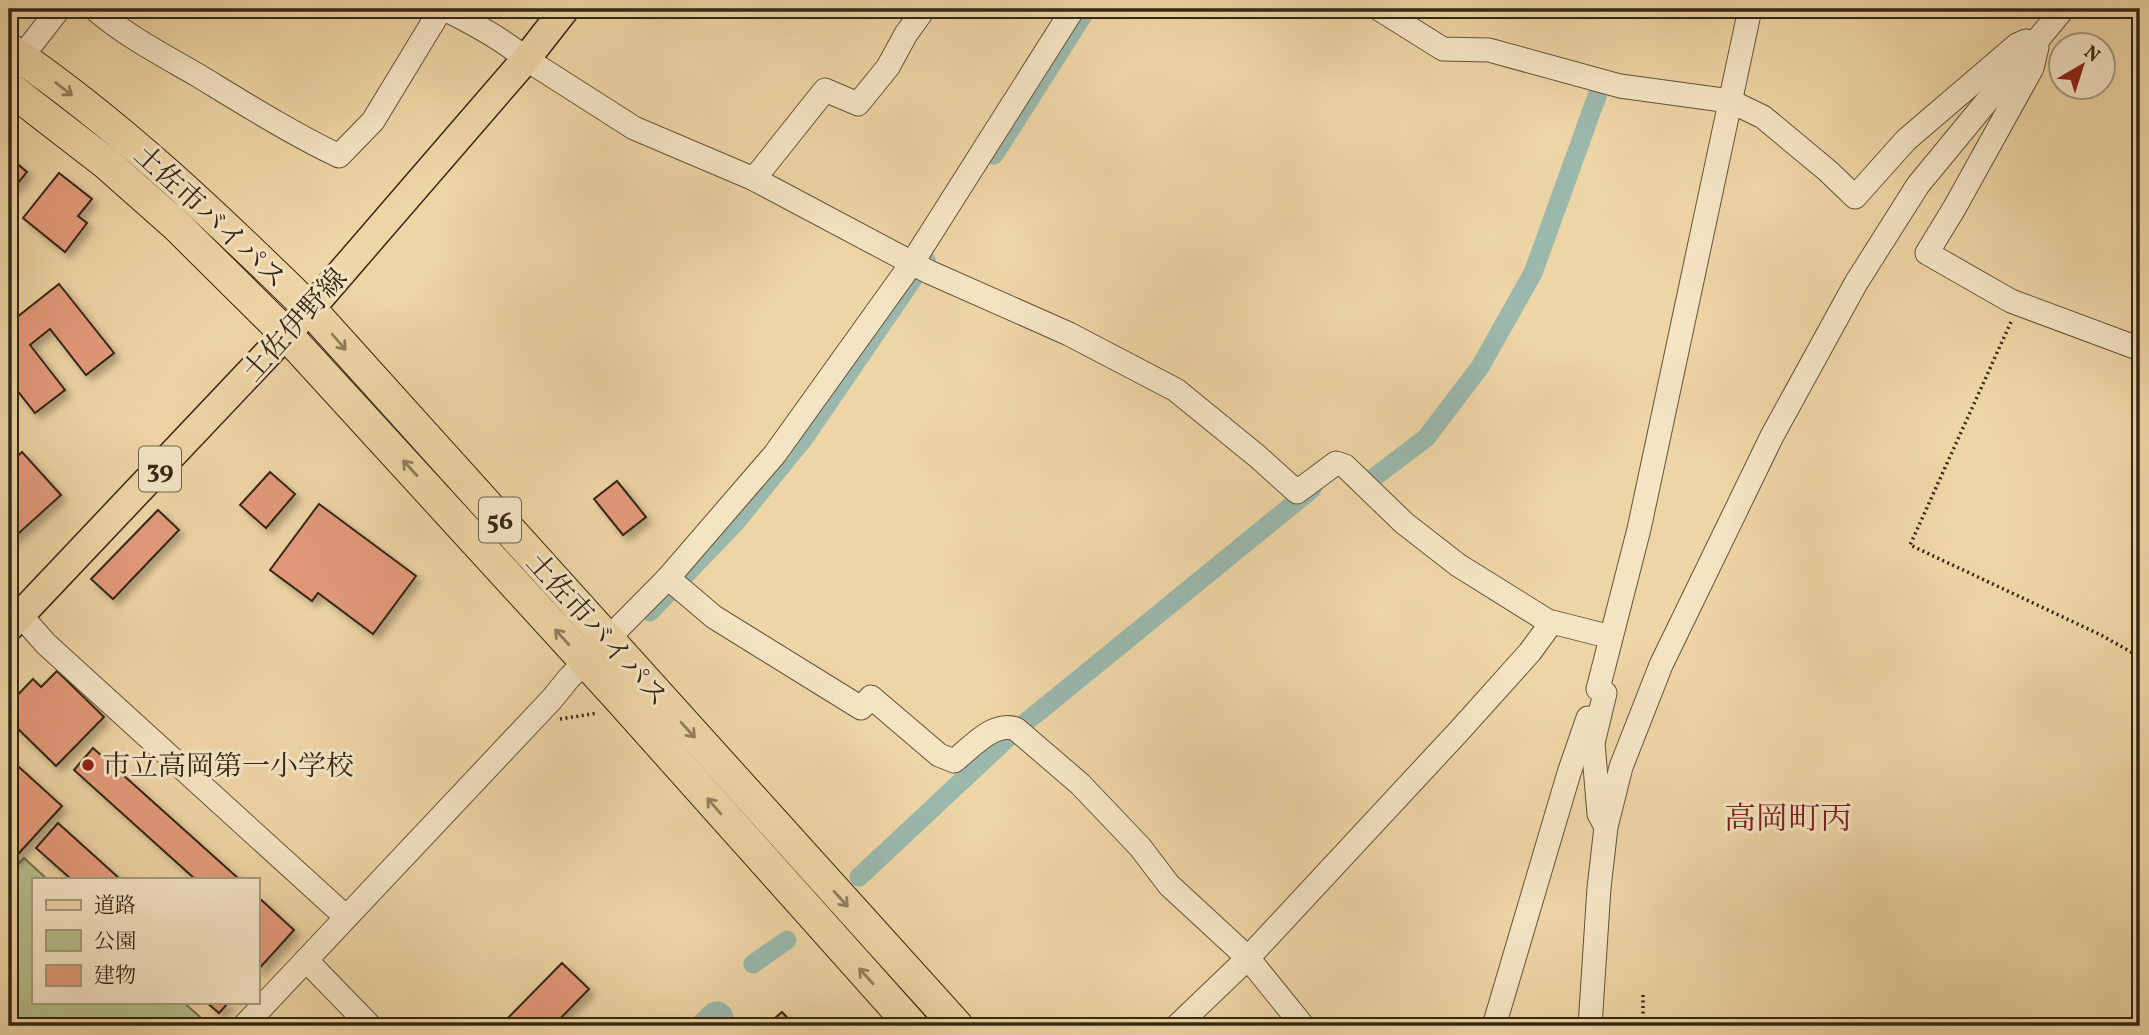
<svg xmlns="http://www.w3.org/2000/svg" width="2149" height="1035" viewBox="0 0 2149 1035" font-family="Vollkorn,'Noto Serif JP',serif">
  <defs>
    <filter id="shadow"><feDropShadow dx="5.5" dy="5.5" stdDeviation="3.5" flood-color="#0004"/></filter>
  </defs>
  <rect width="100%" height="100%" fill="#eed5a5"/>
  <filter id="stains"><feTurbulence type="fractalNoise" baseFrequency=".00286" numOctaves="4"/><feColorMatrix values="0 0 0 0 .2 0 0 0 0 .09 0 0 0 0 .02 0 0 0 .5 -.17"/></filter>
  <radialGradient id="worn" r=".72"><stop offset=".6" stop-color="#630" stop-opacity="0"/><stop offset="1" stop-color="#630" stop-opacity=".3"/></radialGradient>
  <!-- green -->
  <polygon fill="#b4be8a" stroke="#747250" stroke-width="2" points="24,858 47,879 33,879 33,1002 183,1002 207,1023 204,1026 9,1026 9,874"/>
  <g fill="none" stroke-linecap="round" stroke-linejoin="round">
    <!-- canal -->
    <g stroke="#9ab8ac" stroke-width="19">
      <polyline points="994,155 1087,9"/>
      <polyline points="1368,482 1426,438 1480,367 1533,273 1597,96"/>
      <polyline points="650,612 736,522 805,437 926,260"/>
      <polyline points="1020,727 1312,489"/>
      <polyline points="859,877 1013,733"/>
      <polyline points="753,964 787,940"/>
    </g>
    <!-- river -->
    <polyline stroke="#9ab8ac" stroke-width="33" points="708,1026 717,1018"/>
  </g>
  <!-- building -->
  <g fill="#e39a7a" stroke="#352715" stroke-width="2" filter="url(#shadow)">
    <polygon points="9,157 27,172 13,189 9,185"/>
    <polygon points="59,173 92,199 78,216 87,223 65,252 23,218"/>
    <polygon points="59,284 114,353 86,375 50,329 30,345 65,390 35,413 9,380 9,317 12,321"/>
    <polygon points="22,452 61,495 9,542 9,464"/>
    <polygon points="270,472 295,494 266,528 240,505"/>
    <polygon points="617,481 646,517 623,535 594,499"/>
    <polygon points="319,504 416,576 373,634 318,593 312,601 270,570"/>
    <polygon points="158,510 179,530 113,599 91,579"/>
    <polygon points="57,671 104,717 56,766 9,720 9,704 33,679 41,687"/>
    <polygon points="93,748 239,879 195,879 74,770"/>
    <polygon points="9,758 62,806 10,863 9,862"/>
    <polygon points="58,823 120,879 71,879 36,848"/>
    <polygon points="257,896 294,930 257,971"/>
    <polygon points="562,963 589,989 553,1026 500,1026"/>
    <polygon points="206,1002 229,1002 219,1013"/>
    <polygon points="782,1012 795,1026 766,1026"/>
    <polygon points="610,1019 617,1026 603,1026"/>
  </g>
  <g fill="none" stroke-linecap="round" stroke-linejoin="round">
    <defs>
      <g id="minor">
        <path d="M95 9C126 36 163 55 199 76 245 104 291 133 339 156L373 121 441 9"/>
        <path d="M444 9C473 23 501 38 526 59L634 128 754 179 929 272 1069 334 1176 390 1257 456 1297 492 1336 463 1345 466 1404 523 1458 565 1551 623"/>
        <polyline points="1379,9 1443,49 1489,50 1620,86 1730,101 1763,117 1828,171 1855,197 1906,140 2017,45 2026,41"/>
        <polyline points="2037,47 2032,68 1955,207 1927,253 2011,301 2140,349"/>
        <polyline points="9,73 59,9"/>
        <polyline points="754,179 825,90 858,104 888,67 906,34 924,9"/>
        <path d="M668 578 714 617 861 708 871 697 939 755 954 761C971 748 993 721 1016 729L1080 784 1140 847 1169 885 1248 958 1303 1026"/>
        <polyline points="9,602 46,644 346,917"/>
        <polyline points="1605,825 1599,814 1593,743 1605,693 1598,689 1639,529 1750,9"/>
        <polyline points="306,960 370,1026"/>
        <polyline points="244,1026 552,699 569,678 668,578 775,454 912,263 1073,9"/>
        <polyline points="1177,1026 1248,958 1460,730 1530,652 1552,622 1611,637"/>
        <polyline points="1494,1026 1569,773 1588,718"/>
        <polyline points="1590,1026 1599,888 1606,827 1621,767 1661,665 1772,436 1856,283 1918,185 2063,9"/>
      </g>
      <polyline id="major" points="9,627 310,309 526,59 565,9"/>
      <g id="highway">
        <path d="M9 49C119 124 215 216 310 309L957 1026"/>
        <polyline points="9,88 106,163 176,225 286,334 619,698 912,1026"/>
      </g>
    </defs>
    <!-- minor casing -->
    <use href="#minor" stroke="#635239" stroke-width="25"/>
    <!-- major casing -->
    <use href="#major" stroke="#352715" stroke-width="31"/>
    <!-- highway casing -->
    <use href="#highway" stroke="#352715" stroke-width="34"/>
    <!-- path -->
    <g stroke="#352715" stroke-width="3.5" stroke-dasharray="2 3.5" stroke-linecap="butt">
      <polyline points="2011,322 1910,545 2101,635 2140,657"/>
      <polyline points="560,719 598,713"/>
      <polyline points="1643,995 1643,1026"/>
    </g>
    <!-- minor -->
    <use href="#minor" stroke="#f4e4c4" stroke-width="23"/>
    <!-- major -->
    <use href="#major" stroke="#eed5a5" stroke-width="28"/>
    <!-- highway -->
    <use href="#highway" stroke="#eed5a5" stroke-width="32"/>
  </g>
  <!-- one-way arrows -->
  <defs><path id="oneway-shaft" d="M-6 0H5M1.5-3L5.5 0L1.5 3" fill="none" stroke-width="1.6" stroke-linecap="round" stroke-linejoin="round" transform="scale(1.75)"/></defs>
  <g stroke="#927e5d">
    <use href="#oneway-shaft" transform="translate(64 89) rotate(38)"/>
    <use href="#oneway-shaft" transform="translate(339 342) rotate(49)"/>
    <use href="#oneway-shaft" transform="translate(410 468) rotate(-132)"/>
    <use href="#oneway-shaft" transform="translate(562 637) rotate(-132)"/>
    <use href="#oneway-shaft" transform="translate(688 730) rotate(48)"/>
    <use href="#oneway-shaft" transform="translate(714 806) rotate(-131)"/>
    <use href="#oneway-shaft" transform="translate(841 899) rotate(48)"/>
    <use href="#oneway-shaft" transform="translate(866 976) rotate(-132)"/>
  </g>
  <!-- markers -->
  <circle fill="#8f2418" stroke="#f4e4c4" stroke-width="2.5" cx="88" cy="765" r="7"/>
  <g text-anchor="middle" stroke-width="6" stroke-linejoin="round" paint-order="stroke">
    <!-- shield labels -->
    <g fill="#f4e4c4" stroke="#6e604a" stroke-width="2">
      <rect x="139" y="446.5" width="42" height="45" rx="5"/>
      <rect x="479" y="497.5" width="42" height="45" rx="5"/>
    </g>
    <g font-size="26" font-weight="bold" fill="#352715">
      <text x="160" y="478">39</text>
      <text x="500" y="529">56</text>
    </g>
    <!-- street labels -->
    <g font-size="28" fill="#352715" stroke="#f4e4c4">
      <text transform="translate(211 216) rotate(43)" y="10">土佐市バイパス</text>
      <text transform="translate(294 324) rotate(-48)" y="10">土佐伊野線</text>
      <text transform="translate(598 629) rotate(48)" y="10">土佐市バイパス</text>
    </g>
    <!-- poi labels -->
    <g font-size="28" fill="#352715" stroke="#f4e4c4" text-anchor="start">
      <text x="102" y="775">市立高岡第一小学校</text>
    </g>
    <!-- quarter labels -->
    <g font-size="32" fill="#7a1f14" stroke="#f4e4c4">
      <text x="1788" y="829">高岡町丙</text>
    </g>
  </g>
  <!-- margin -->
  <rect width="2149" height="1035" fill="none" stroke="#eed5a5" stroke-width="35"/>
  <rect x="10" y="10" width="2128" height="1014" fill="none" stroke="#352715" stroke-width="3.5"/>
  <rect x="18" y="18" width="2114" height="1000" fill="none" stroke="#352715" stroke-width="2"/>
  <!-- legend -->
  <rect x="32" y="878" width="228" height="126" fill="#f4e4c4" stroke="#a8987e" stroke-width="2"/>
  <rect x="46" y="900" width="35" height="10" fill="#eed5a5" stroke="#a8987e" stroke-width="2"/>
  <text x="94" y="912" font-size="21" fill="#352715">道路</text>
  <rect x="46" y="930" width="35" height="21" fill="#b4be8a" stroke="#a8987e" stroke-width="2"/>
  <text x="94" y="948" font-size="21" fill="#352715">公園</text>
  <rect x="46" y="965" width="35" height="21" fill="#e39a7a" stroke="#a8987e" stroke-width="2"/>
  <text x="94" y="982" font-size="21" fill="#352715">建物</text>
  <!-- north arrow -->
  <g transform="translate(2082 66) rotate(39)"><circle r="33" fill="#f4e4c4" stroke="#a8987e" stroke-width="2"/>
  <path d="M0-5L12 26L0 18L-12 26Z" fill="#8f2418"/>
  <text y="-10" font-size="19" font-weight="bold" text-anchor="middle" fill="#352715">N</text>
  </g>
  <rect width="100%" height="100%" filter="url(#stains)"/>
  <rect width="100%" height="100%" fill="url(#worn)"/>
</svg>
